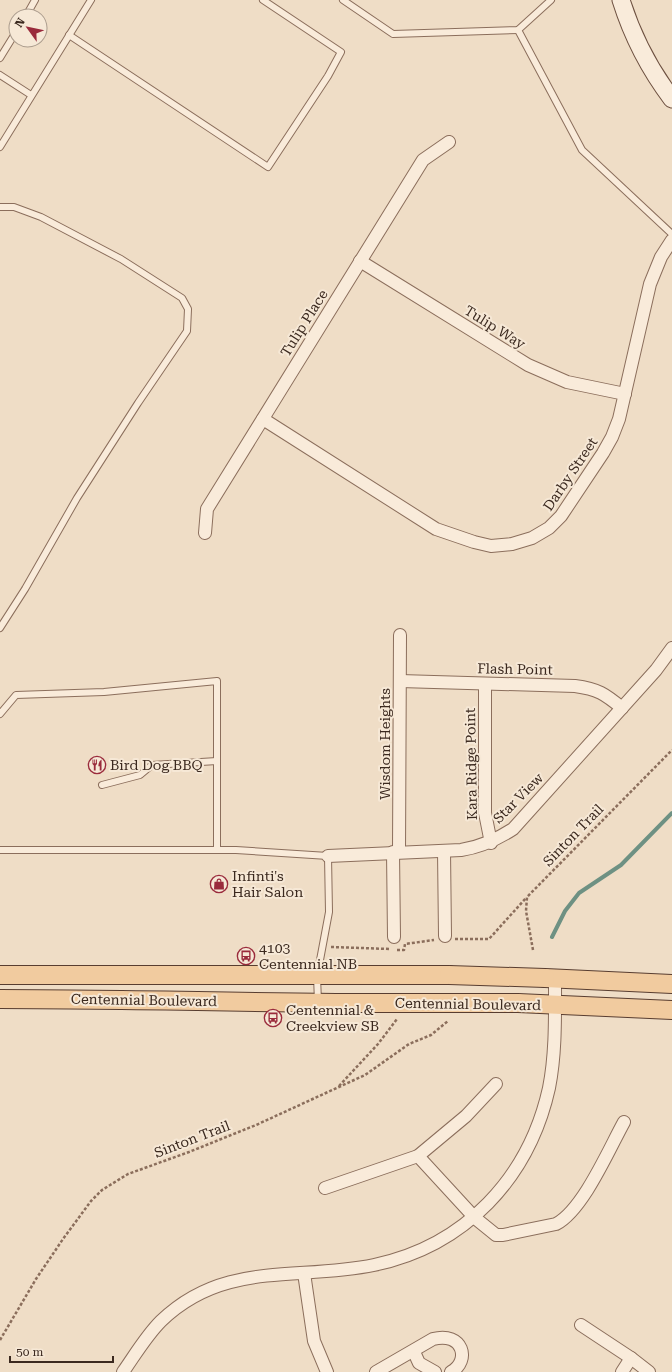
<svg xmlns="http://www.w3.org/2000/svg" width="672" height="1372" viewBox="0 0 672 1372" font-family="'Roboto Serif',serif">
  <rect width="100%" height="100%" fill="#efddc6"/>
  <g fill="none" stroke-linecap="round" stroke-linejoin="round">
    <!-- stream -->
    <polyline stroke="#6e9183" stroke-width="4" points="552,937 565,911 579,893 621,865 672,813"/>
    <defs>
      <g id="lane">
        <polyline points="343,0 393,34 518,30 551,0"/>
        <polyline points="26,16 35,0"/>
        <polyline points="518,30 582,150 672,234"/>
        <polyline points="69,35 268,167 328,76 341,52 263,0"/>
        <polyline points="0,58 16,32"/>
        <polyline points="0,75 31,95"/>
        <polyline points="0,147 91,0"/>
        <polyline points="0,207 14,207 41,217 121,259 182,298 188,309 187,331 138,403 77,498 25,589 0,628"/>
        <polyline points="0,714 16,695 104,692 217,681 217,850"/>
        <polyline points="102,785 140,775 152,765 217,761"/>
        <polyline points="0,850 236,850 328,856 329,912 317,976 318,1002"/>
      </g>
      <g id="street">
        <polyline points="360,261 528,365 567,382 625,394"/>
        <polyline points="263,419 436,529 474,542 491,546 512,544 532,538 549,528 561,516 603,453 612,437 619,419 650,284 661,257 672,240"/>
        <polyline points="205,533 207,509 423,160 449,142"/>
        <path d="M400 681 575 686C598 689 605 694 622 708"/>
        <polyline points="485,684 485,813 491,843"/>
        <polyline points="444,851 445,936"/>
        <polyline points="393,852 394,937"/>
        <polyline points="399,852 400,635"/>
        <path d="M328 856 461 850C481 847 496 840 513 829L656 670 672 648"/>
        <path d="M418 1156 475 1218 496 1235H503L556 1224C583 1210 609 1149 624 1122"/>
        <polyline points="325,1188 418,1156 466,1116 496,1084"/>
        <polyline points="304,1273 314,1341 327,1372"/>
        <polyline points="581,1325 631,1358 649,1372"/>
        <polyline points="414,1352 419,1363 435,1372"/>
        <path d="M123 1372C135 1355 146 1336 161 1321 224 1260 297 1281 374 1265 465 1246 529 1178 549 1088 556 1053 555 1015 555 979"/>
        <path d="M376 1372 433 1339C463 1331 471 1361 451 1372"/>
        <polyline points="622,1372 631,1358"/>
      </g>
      <path id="secondary" d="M621 0C632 35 650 70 672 99"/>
      <g id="primary">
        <polyline points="0,975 449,975"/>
        <polyline points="545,978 672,984"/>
        <path d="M0 999C145 999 289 1004 434 1003"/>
        <polyline points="518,1003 672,1010"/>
      </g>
    </defs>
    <!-- lane casing -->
    <use href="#lane" stroke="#8b6e5c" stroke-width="8"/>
    <!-- street casing -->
    <use href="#street" stroke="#8b6e5c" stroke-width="14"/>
    <!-- secondary casing -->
    <use href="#secondary" stroke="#6c4f3f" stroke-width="19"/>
    <!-- primary casing -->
    <use href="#primary" stroke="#583d30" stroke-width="20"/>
    <!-- path -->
    <g stroke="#8b6e5c" stroke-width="2.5" stroke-dasharray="3 2" stroke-linecap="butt">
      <polyline points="455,939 489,939 526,898"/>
      <polyline points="331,947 390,949"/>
      <polyline points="397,950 404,950 405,944 434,940"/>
      <polyline points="533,950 526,911 527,897 672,750"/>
      <polyline points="339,1086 378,1044 397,1019"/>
      <polyline points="0,1340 36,1279 63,1239 91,1201 102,1190 128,1174 189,1152 256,1125 365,1075 409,1044 431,1035 448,1021"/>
    </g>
    <!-- lane -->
    <use href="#lane" stroke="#f9ebda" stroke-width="6"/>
    <!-- street -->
    <use href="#street" stroke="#f9ebda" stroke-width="12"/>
    <!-- secondary -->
    <use href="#secondary" stroke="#f9ebda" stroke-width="17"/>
    <!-- primary -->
    <use href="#primary" stroke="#f1cb9f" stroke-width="18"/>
    <defs>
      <g id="primary-bridge">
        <polyline points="449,975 545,978"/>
        <polyline points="434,1003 518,1003"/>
      </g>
    </defs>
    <!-- primary-bridge casing -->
    <use href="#primary-bridge" stroke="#583d30" stroke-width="20" stroke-linecap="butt"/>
    <!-- primary-bridge -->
    <use href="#primary-bridge" stroke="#f1cb9f" stroke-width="18"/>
  </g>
  <!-- icons -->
  <defs>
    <symbol id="restaurant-ring" viewBox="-11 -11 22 22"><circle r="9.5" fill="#f6e8d6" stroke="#9a2b3c" stroke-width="1.5"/><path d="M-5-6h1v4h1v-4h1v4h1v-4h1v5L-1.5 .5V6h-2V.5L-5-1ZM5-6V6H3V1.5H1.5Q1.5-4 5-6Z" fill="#9a2b3c"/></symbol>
    <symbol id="shop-ring" viewBox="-11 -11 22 22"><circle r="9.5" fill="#f6e8d6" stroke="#9a2b3c" stroke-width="1.5"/><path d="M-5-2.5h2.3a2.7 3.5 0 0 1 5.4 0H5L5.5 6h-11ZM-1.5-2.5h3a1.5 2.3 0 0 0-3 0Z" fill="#9a2b3c"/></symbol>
    <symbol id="bus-ring" viewBox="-11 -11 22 22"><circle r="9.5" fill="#f6e8d6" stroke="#9a2b3c" stroke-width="1.5"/><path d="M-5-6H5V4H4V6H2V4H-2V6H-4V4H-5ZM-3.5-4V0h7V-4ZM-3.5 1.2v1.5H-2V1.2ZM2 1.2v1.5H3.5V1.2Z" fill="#9a2b3c"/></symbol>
  </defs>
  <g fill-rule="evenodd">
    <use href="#restaurant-ring" x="87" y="755" width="20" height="20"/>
    <use href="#shop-ring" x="209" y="874" width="20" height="20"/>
    <use href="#bus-ring" x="236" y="946" width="20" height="20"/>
    <use href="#bus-ring" x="263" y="1008" width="20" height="20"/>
  </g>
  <g text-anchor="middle" stroke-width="4" stroke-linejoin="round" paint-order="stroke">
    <!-- street labels -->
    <g font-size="14" fill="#3b291f" stroke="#f6e8d6">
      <text transform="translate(304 323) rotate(-58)" y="5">Tulip Place</text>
      <text transform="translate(495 327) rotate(32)" y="5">Tulip Way</text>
      <text transform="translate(570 474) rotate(-56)" y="5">Darby Street</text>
      <text transform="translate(515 669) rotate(1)" y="5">Flash Point</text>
      <text transform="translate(385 744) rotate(-90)" y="5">Wisdom Heights</text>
      <text transform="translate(471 764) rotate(-91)" y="5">Kara Ridge Point</text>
      <text transform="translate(518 798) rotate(-45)" y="5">Star View</text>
      <text transform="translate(573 835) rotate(-46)" y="5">Sinton Trail</text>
      <text transform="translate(144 1000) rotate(1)" y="5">Centennial Boulevard</text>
      <text transform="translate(468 1004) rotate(1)" y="5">Centennial Boulevard</text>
      <text transform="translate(192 1139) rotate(-21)" y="5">Sinton Trail</text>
    </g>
    <!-- poi labels -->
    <g font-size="14" fill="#3b291f" stroke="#f6e8d6" text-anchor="start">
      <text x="110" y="770">Bird Dog BBQ</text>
      <text x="232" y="881">Infinti's<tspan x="232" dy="16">Hair Salon</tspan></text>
      <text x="259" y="953">4103<tspan x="259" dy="16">Centennial NB</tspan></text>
      <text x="286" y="1015">Centennial &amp;<tspan x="286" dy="16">Creekview SB</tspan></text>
    </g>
  </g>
  <!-- north arrow -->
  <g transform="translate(28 28) rotate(303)"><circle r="19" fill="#f6e8d6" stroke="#ab9c8d"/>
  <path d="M0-3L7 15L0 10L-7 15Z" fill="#9a2b3c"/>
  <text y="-6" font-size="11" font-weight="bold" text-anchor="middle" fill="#3b291f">N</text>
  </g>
  <!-- scale -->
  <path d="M10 1356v6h103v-6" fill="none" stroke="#3b291f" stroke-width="2"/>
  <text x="16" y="1356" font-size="12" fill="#3b291f" stroke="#f6e8d6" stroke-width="3" paint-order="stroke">50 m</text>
</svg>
